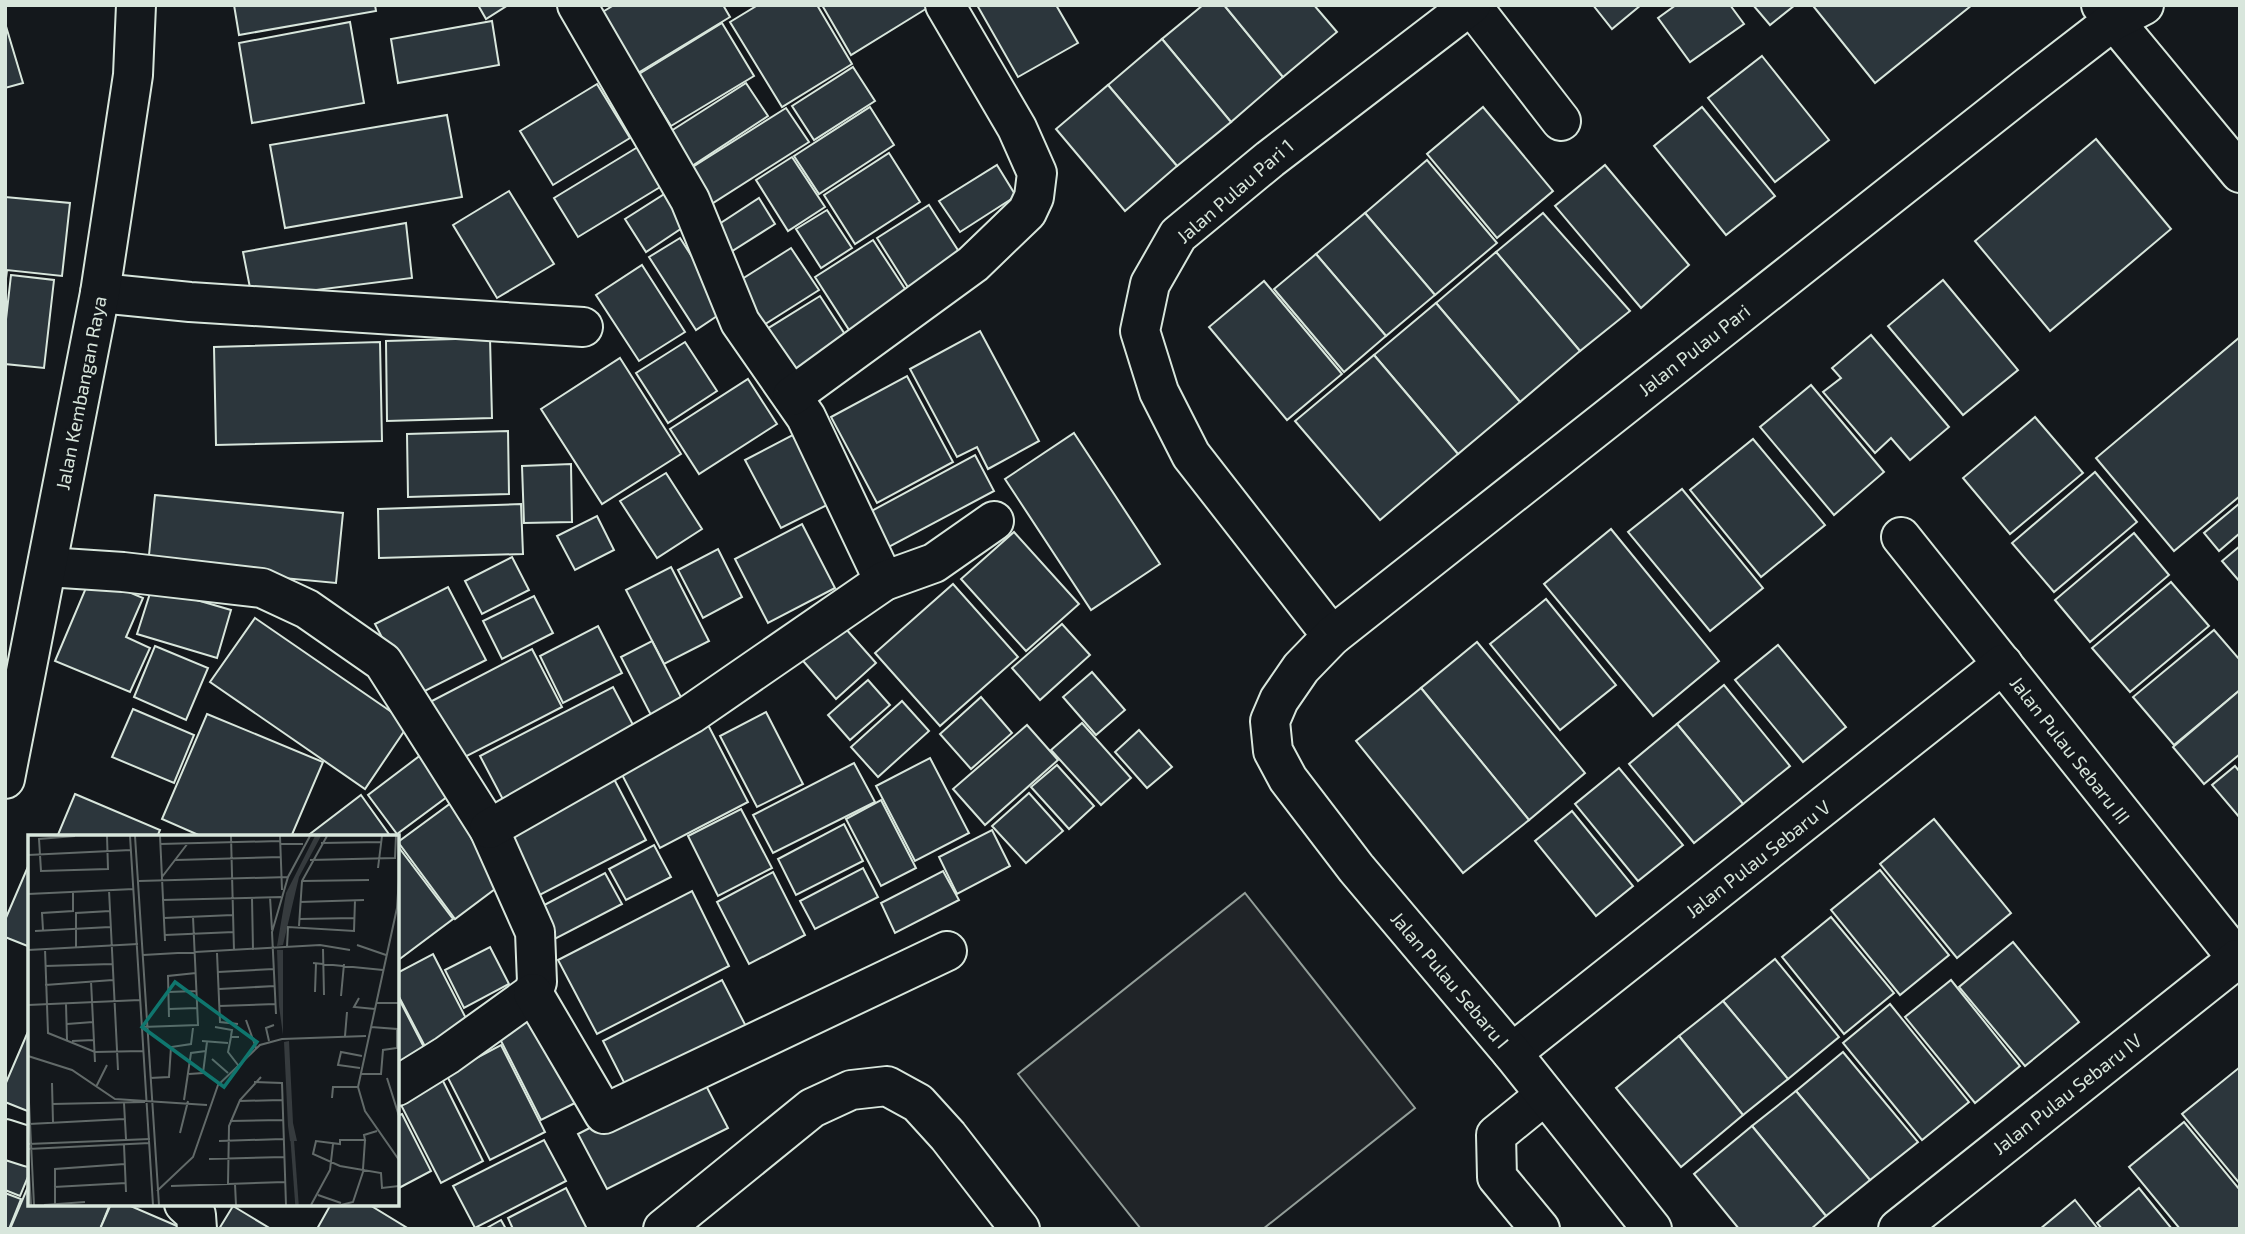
<svg xmlns="http://www.w3.org/2000/svg" width="2245" height="1234" viewBox="0 0 2245 1234" font-family="'Exo 2',sans-serif">
  <rect width="100%" height="100%" fill="#14181c"/>
  <!-- green -->
  <polygon fill="#202428" stroke="#939e99" stroke-width="2" points="1245,893 1415,1108 1263,1229 1141,1229 1018,1074"/>
  <!-- building -->
  <g fill="#2c363c" stroke="#d8e6dc" stroke-width="2">
    <polygon points="234,5 375,5 376,11 239,35"/>
    <polygon points="478,5 508,5 486,19"/>
    <polygon points="614,5 723,5 730,17 633,76 596,16"/>
    <polygon points="758,5 817,5 852,64 782,107 730,22"/>
    <polygon points="822,5 928,5 929,7 851,55"/>
    <polygon points="977,5 1056,5 1078,43 1018,77"/>
    <polygon points="1203,5 1224,5 1283,77 1231,122 1162,39"/>
    <polygon points="1224,5 1314,5 1337,32 1283,77"/>
    <polygon points="1593,5 1641,5 1612,29"/>
    <polygon points="1676,5 1730,5 1744,24 1690,62 1658,18"/>
    <polygon points="1753,5 1795,5 1770,25"/>
    <polygon points="1816,5 1972,5 1875,83 1814,7"/>
    <polygon points="492,21 499,65 398,83 391,39"/>
    <polygon points="350,22 364,103 252,123 239,43"/>
    <polygon points="5,23 23,83 5,88"/>
    <polygon points="722,23 754,76 671,126 639,74"/>
    <polygon points="1162,39 1231,122 1177,166 1108,85"/>
    <polygon points="1762,56 1829,140 1775,182 1708,98"/>
    <polygon points="853,67 875,101 814,140 792,106"/>
    <polygon points="746,83 768,116 692,166 671,131"/>
    <polygon points="597,84 630,138 553,185 520,131"/>
    <polygon points="1108,85 1177,166 1125,211 1056,129"/>
    <polygon points="870,107 894,145 819,194 794,156"/>
    <polygon points="1483,107 1553,191 1497,238 1427,154"/>
    <polygon points="1702,107 1775,196 1726,235 1654,146"/>
    <polygon points="786,108 809,142 702,210 680,175"/>
    <polygon points="447,115 462,197 285,228 270,145"/>
    <polygon points="2096,139 2171,229 2050,331 1975,241"/>
    <polygon points="646,142 670,181 578,237 554,198"/>
    <polygon points="889,153 920,202 855,244 824,195"/>
    <polygon points="792,157 825,207 788,231 756,180"/>
    <polygon points="1427,160 1497,243 1435,295 1365,213"/>
    <polygon points="997,165 1016,196 960,232 939,201"/>
    <polygon points="1605,165 1689,265 1641,308 1555,206"/>
    <polygon points="677,186 697,218 646,252 625,219"/>
    <polygon points="509,191 554,264 497,298 453,225"/>
    <polygon points="5,197 70,203 62,276 7,270 5,287"/>
    <polygon points="759,198 775,224 726,255 710,230"/>
    <polygon points="929,205 963,258 911,292 877,238"/>
    <polygon points="827,210 852,248 821,268 796,229"/>
    <polygon points="1365,213 1435,295 1386,336 1316,254"/>
    <polygon points="1543,213 1630,311 1580,351 1496,252"/>
    <polygon points="406,223 412,278 252,298 243,252"/>
    <polygon points="680,238 726,310 696,330 649,257"/>
    <polygon points="873,240 909,295 851,333 815,277"/>
    <polygon points="791,248 819,290 759,328 731,286"/>
    <polygon points="1496,252 1580,351 1520,402 1436,303"/>
    <polygon points="1316,254 1386,336 1344,372 1274,289"/>
    <polygon points="642,265 685,332 639,361 596,295"/>
    <polygon points="11,275 54,280 44,368 5,364 5,328"/>
    <polygon points="1943,280 2018,370 1963,415 1888,326"/>
    <polygon points="1264,281 1342,374 1287,420 1209,327"/>
    <polygon points="820,296 848,339 783,381 754,337"/>
    <polygon points="1436,303 1520,402 1458,454 1374,355"/>
    <polygon points="980,331 1039,441 988,469 977,447 957,457 910,369"/>
    <polygon points="1871,335 1949,427 1910,460 1891,438 1875,453 1823,392 1841,378 1832,368"/>
    <polygon points="2240,337 2240,496 2174,551 2096,458"/>
    <polygon points="490,338 492,418 387,421 386,341"/>
    <polygon points="380,342 382,441 216,445 214,347"/>
    <polygon points="685,342 717,391 668,423 636,373"/>
    <polygon points="1374,355 1458,454 1380,520 1295,421"/>
    <polygon points="620,358 681,454 602,504 541,409"/>
    <polygon points="907,376 953,462 877,503 831,417"/>
    <polygon points="748,379 777,424 699,474 670,429"/>
    <polygon points="1811,385 1884,472 1834,515 1760,427"/>
    <polygon points="2035,417 2083,473 2010,534 1963,478"/>
    <polygon points="806,428 841,498 781,528 745,460"/>
    <polygon points="508,431 509,494 408,497 407,434"/>
    <polygon points="1074,433 1160,564 1091,610 1005,479"/>
    <polygon points="1753,439 1825,525 1761,577 1690,490"/>
    <polygon points="975,455 994,491 885,549 866,514"/>
    <polygon points="571,464 572,522 524,523 522,466"/>
    <polygon points="2095,472 2137,522 2054,592 2012,543"/>
    <polygon points="666,473 702,529 657,558 620,501"/>
    <polygon points="1682,489 1763,588 1710,631 1628,532"/>
    <polygon points="155,495 343,513 336,583 148,565"/>
    <polygon points="2240,503 2240,533 2219,551 2204,533"/>
    <polygon points="521,504 523,554 379,558 378,509"/>
    <polygon points="597,516 614,550 575,570 557,536"/>
    <polygon points="802,524 835,588 768,623 735,559"/>
    <polygon points="1611,529 1719,661 1653,716 1544,584"/>
    <polygon points="1014,532 1079,604 1026,651 961,579"/>
    <polygon points="2134,533 2169,575 2090,642 2055,600"/>
    <polygon points="2240,546 2240,582 2222,561"/>
    <polygon points="718,549 742,597 703,618 678,570"/>
    <polygon points="512,557 529,590 482,614 465,581"/>
    <polygon points="671,567 709,641 664,664 626,590"/>
    <polygon points="91,576 143,598 126,637 150,648 130,692 55,661"/>
    <polygon points="2171,582 2209,626 2130,692 2092,648"/>
    <polygon points="953,584 1018,657 940,726 875,653"/>
    <polygon points="152,587 231,610 217,658 137,634"/>
    <polygon points="448,587 486,660 413,697 375,624"/>
    <polygon points="534,596 553,633 502,659 483,621"/>
    <polygon points="1546,599 1616,685 1560,730 1490,644"/>
    <polygon points="255,618 409,724 365,789 210,682"/>
    <polygon points="838,620 876,663 836,699 798,655"/>
    <polygon points="1062,624 1090,655 1040,700 1012,668"/>
    <polygon points="598,626 622,673 563,703 540,656"/>
    <polygon points="2214,630 2240,660 2240,690 2174,745 2133,697"/>
    <polygon points="652,641 683,701 652,717 621,657"/>
    <polygon points="1477,642 1585,773 1529,820 1421,688"/>
    <polygon points="1778,645 1846,727 1803,762 1735,680"/>
    <polygon points="155,646 208,668 186,720 134,697"/>
    <polygon points="532,649 562,707 459,760 430,702"/>
    <polygon points="1092,672 1125,710 1096,735 1063,697"/>
    <polygon points="868,680 890,705 850,740 828,715"/>
    <polygon points="1724,685 1790,766 1743,804 1677,724"/>
    <polygon points="613,687 641,740 508,809 480,756"/>
    <polygon points="1421,688 1529,820 1463,873 1356,741"/>
    <polygon points="2240,690 2240,754 2204,784 2173,747"/>
    <polygon points="981,697 1012,733 971,769 940,734"/>
    <polygon points="902,701 929,731 878,777 851,747"/>
    <polygon points="133,709 194,735 174,783 112,757"/>
    <polygon points="766,712 803,784 757,807 720,736"/>
    <polygon points="207,714 323,762 291,837 203,837 162,819"/>
    <polygon points="706,721 748,802 660,848 618,767"/>
    <polygon points="1082,723 1131,778 1101,805 1051,750"/>
    <polygon points="1677,724 1743,804 1694,843 1629,764"/>
    <polygon points="1027,725 1058,760 985,825 953,789"/>
    <polygon points="1139,730 1172,767 1147,788 1115,752"/>
    <polygon points="430,748 459,788 397,834 368,795"/>
    <polygon points="930,758 969,833 915,861 876,786"/>
    <polygon points="854,763 875,802 773,853 753,815"/>
    <polygon points="1057,765 1094,806 1069,829 1031,787"/>
    <polygon points="2235,766 2240,772 2240,818 2212,785"/>
    <polygon points="1619,768 1683,845 1638,881 1575,804"/>
    <polygon points="614,779 646,840 530,900 499,839"/>
    <polygon points="1029,793 1063,831 1026,863 992,826"/>
    <polygon points="75,794 160,830 157,837 57,837"/>
    <polygon points="361,795 391,837 306,837"/>
    <polygon points="881,800 916,868 881,886 846,819"/>
    <polygon points="451,803 507,880 455,919 398,842"/>
    <polygon points="741,809 772,868 718,896 688,836"/>
    <polygon points="1572,811 1633,886 1596,916 1535,841"/>
    <polygon points="1934,819 2011,913 1957,958 1880,864"/>
    <polygon points="844,824 863,861 796,895 778,859"/>
    <polygon points="992,830 1010,866 957,894 939,857"/>
    <polygon points="397,845 453,919 397,961"/>
    <polygon points="654,845 671,877 626,900 609,869"/>
    <polygon points="30,862 30,947 5,937 5,920"/>
    <polygon points="863,868 878,897 815,929 800,901"/>
    <polygon points="1880,870 1949,955 1900,995 1831,910"/>
    <polygon points="943,871 959,900 895,933 881,903"/>
    <polygon points="773,872 805,935 749,964 717,902"/>
    <polygon points="605,873 622,904 547,943 531,912"/>
    <polygon points="692,891 729,966 597,1034 558,960"/>
    <polygon points="1831,917 1894,993 1844,1034 1782,957"/>
    <polygon points="2013,942 2079,1022 2025,1066 1959,987"/>
    <polygon points="490,947 509,984 464,1008 445,970"/>
    <polygon points="433,954 474,1034 430,1056 397,993 397,973"/>
    <polygon points="1775,959 1839,1037 1788,1079 1723,1001"/>
    <polygon points="722,980 752,1038 633,1100 603,1041"/>
    <polygon points="1951,980 2020,1066 1975,1103 1905,1017"/>
    <polygon points="399,999 428,1055 397,1071 397,1000"/>
    <polygon points="1723,1001 1788,1079 1743,1115 1679,1036"/>
    <polygon points="1890,1004 1969,1102 1922,1140 1843,1043"/>
    <polygon points="531,1018 575,1103 541,1120 498,1035"/>
    <polygon points="30,1027 30,1112 5,1102 5,1085"/>
    <polygon points="1679,1036 1743,1115 1681,1167 1616,1088"/>
    <polygon points="501,1045 545,1132 490,1160 446,1074"/>
    <polygon points="1843,1052 1918,1142 1870,1180 1796,1091"/>
    <polygon points="2240,1067 2240,1184 2182,1114"/>
    <polygon points="699,1072 728,1128 607,1189 578,1134"/>
    <polygon points="442,1079 483,1161 441,1183 399,1101"/>
    <polygon points="1796,1091 1870,1180 1826,1216 1752,1126"/>
    <polygon points="402,1114 431,1171 397,1189 397,1116"/>
    <polygon points="2184,1122 2240,1190 2240,1229 2180,1229 2129,1167"/>
    <polygon points="1752,1126 1826,1216 1811,1229 1739,1229 1694,1174"/>
    <polygon points="544,1140 566,1181 475,1228 453,1186"/>
    <polygon points="5,1143 30,1153 30,1172 20,1196 5,1190"/>
    <polygon points="30,1182 30,1204 110,1204 100,1229 10,1229"/>
    <polygon points="566,1188 587,1229 513,1229 508,1218"/>
    <polygon points="2139,1188 2172,1229 2102,1229 2097,1223"/>
    <polygon points="5,1193 21,1199 9,1229 5,1229"/>
    <polygon points="2075,1200 2098,1229 2040,1229"/>
    <polygon points="111,1204 126,1204 184,1229 100,1229"/>
    <polygon points="331,1204 368,1204 409,1229 317,1229"/>
    <polygon points="233,1206 271,1229 219,1229"/>
    <polygon points="501,1220 506,1229 485,1229"/>
  </g>
  <g fill="none" stroke-linecap="round" stroke-linejoin="round">
    <defs>
      <g id="minor">
        <polyline points="577,5 690,200 740,322 806,417 884,581"/>
        <polyline points="2101,5 2240,173"/>
        <polyline points="1472,6 1561,121"/>
        <polyline points="100,293 190,302 583,327"/>
        <polyline points="792,396 973,264 1027,212 1034,197 1037,173 1017,128 945,5"/>
        <polyline points="1901,537 2240,962"/>
        <polyline points="47,567 123,572 262,588 307,609 383,662 489,829 535,932 537,982 533,993 447,1055 397,1086"/>
        <polyline points="1332,636 1191,455 1159,392 1140,331 1150,284 1178,235 1270,159 1471,5"/>
        <polyline points="5,779 100,293 133,75 136,5"/>
        <polyline points="489,829 691,714 884,581 934,563 994,521"/>
        <polyline points="533,993 604,1114 947,951"/>
        <polyline points="1512,1053 2003,664"/>
        <polyline points="5,1139 30,1147"/>
        <polyline points="184,1204 196,1215 197,1229"/>
        <polyline points="663,1229 812,1108 851,1090 887,1086 918,1103 948,1136 1020,1229"/>
        <polyline points="1540,1229 1497,1177 1496,1135 1545,1095"/>
        <polyline points="1652,1229 1512,1053 1356,868 1288,779 1273,751 1270,721 1279,700 1301,668 1332,636 2030,85 2113,21 2144,5"/>
        <polyline points="1898,1229 2237,959"/>
      </g>
    </defs>
    <!-- minor casing -->
    <use href="#minor" stroke="#d8e6dc" stroke-width="42"/>
    <!-- minor -->
    <use href="#minor" stroke="#14181c" stroke-width="38"/>
  </g>
  <g text-anchor="middle" stroke-width="5" stroke-linejoin="round" paint-order="stroke">
    <!-- street labels -->
    <g font-size="19" fill="#d8e6dc" stroke="#14181c">
      <text transform="translate(1235 191) rotate(-41)" y="7">Jalan Pulau Pari 1</text>
      <text transform="translate(1694 350) rotate(-38)" y="7">Jalan Pulau Pari</text>
      <text transform="translate(81 393) rotate(-79)" y="7">Jalan Kembangan Raya</text>
      <text transform="translate(2070 750) rotate(52)" y="7">Jalan Pulau Sebaru III</text>
      <text transform="translate(1758 859) rotate(-38)" y="7">Jalan Pulau Sebaru V</text>
      <text transform="translate(1450 980) rotate(50)" y="7">Jalan Pulau Sebaru I</text>
      <text transform="translate(2067 1094) rotate(-38)" y="7">Jalan Pulau Sebaru IV</text>
    </g>
  </g>
  <!-- overview -->
  <g transform="translate(28 835)">
    <rect width="371" height="371" fill="#14181c"/>
    <path d="M287 1H293L271 42 255 110 249 111 258 58ZM249 115H255V200L251 171ZM261 206 265 288 269 306H262L260 291 256 207Z" fill="#363b3e"/>
    <path fill="none" stroke="#363b3e" stroke-width="3.5" d="M264 302 269 370"/>
    <path fill="none" stroke="#626a69" stroke-width="2" d="M47 1 11 4 13 36 80 34 79 1M102 1 125 370M107 1 131 370M132 1 137 106M203 1 206 116M252 1 254 55M293 8 354 7M132 9 252 6M253 9H275M0 20 103 15M148 25 253 22M282 25 367 23 368 1M350 33 354 1M134 42 160 8M371 43 369 73 330 252 337 276 371 325M111 46 260 42M274 46 341 45M81 55 90 235M0 59 106 54M242 62 244 95M224 63 225 115M134 65 253 62M272 67 336 65M136 83 205 80M271 84 327 83M271 91 274 46 299 1M15 95 14 78 45 76V57M7 96 82 92M137 100 206 97M329 110 358 120M48 112V78L82 76M259 112 260 92 326 96 327 65M17 114 20 198 67 217 115 216M295 114 296 160M0 115 110 109M189 118 192 187 210 189M115 120 292 110 322 115M285 128 355 135M17 131 84 129M190 137 246 134M63 146 67 227M17 150 85 145M191 154 247 151M140 157 168 156M287 157 288 128M313 161 316 129M331 163 326 172 347 174M349 168H371M38 169 39 205M0 170 112 165M191 171 248 169M141 174 169 173M248 179 244 97 260 42 282 1M141 182 140 141 168 138M218 185 228 213M39 189 65 187M114 192 170 190 165 82M187 192 204 195 203 201M317 201 319 177M44 206 66 205M174 206 200 208M241 206 238 193 246 190M0 221 44 235 87 264 179 270M184 224 200 238M210 230 200 217 203 202H211M332 233 310 230 313 217 334 221M161 239 175 238 179 207M333 239H353L355 215 369 213V194L343 192M122 243 141 242 143 212 163 209 165 193M359 243 371 281M0 247 6 370M226 247 254 248 258 370M24 248 25 288M68 252 79 230M304 263 305 252H330M156 265 163 218 178 216M211 266 254 265M96 268 98 304M24 269 117 267M202 286 255 285M1 289 96 284M349 296 336 300 337 305H312V309L288 306 285 319 312 331 353 338 354 353 371 351M152 298 160 266M191 306 255 304M0 309 122 304M96 310 98 357M0 314 122 308M0 322 3 370M181 324 256 322M335 334 337 305M200 349 201 291 212 265 233 242M207 349 208 370M143 351 257 347M26 352 98 348M129 356 165 322 190 250 232 210 254 204 338 201M290 360 313 368M16 370 57 367M27 370V334L97 329M283 370 302 335 305 309M313 370 325 367 336 334"/>
    <path fill="#0f766e" fill-opacity="0.15" stroke="#0f766e" stroke-width="3.5" d="M147 147 229 207 196 252 114 192Z"/>
    <rect width="371" height="371" fill="none" stroke="#d8e6dc" stroke-width="3.5"/>
  </g>
  <!-- border -->
  <rect width="2245" height="1234" fill="none" stroke="#d8e6dc" stroke-width="14"/>
</svg>
